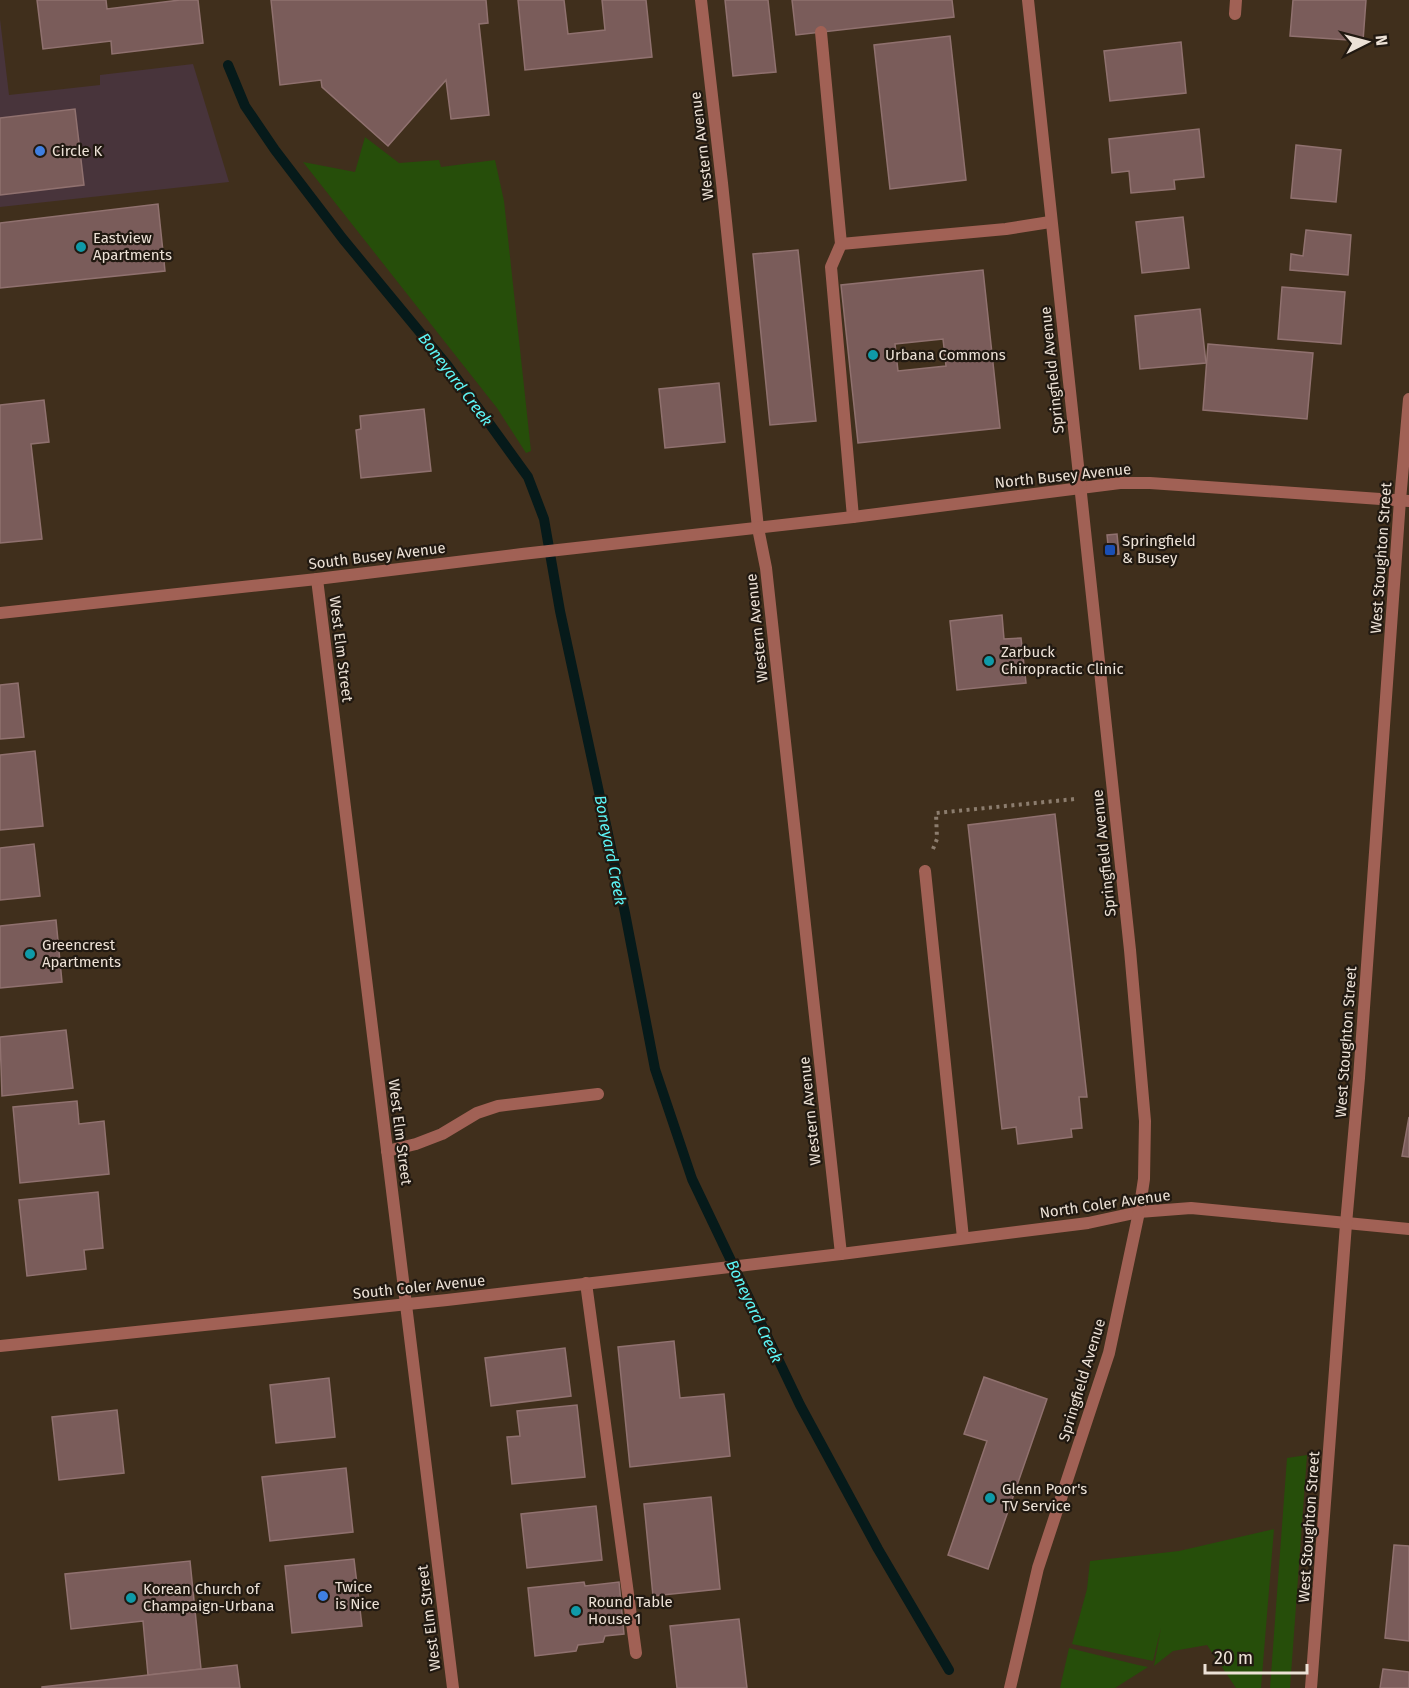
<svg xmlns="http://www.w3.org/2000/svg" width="1409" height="1688" viewBox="0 0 1409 1688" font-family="'Fira Sans',sans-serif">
  <rect width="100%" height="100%" fill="#402f1c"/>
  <!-- commercial -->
  <polygon fill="#48343b" points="0,19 9,95 100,85 100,75 193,64 229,182 0,207"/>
  <!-- green -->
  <g fill="#264e0a">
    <polygon points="365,137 399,163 439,160 441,167 495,160 504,201 531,451 526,453 497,408 303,162 355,172"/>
    <polygon points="1307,1455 1290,1688 1270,1688 1287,1458"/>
    <polygon points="1274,1529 1261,1688 1236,1688 1207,1645 1173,1651 1154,1666 1161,1628 1153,1661 1072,1644 1087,1589 1090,1561 1179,1551"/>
    <polygon points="1069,1648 1138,1665 1148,1667 1115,1688 1060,1688"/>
  </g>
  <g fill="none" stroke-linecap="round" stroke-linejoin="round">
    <!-- stream -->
    <polyline stroke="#061a1a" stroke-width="10" points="228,65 245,106 275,150 343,239 447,365 528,477 544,519 560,611 625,913 655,1069 692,1179 800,1405 878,1549 949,1670"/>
  </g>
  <!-- building -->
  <g fill="#7a5c5a" stroke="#90716f" stroke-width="1.5" fill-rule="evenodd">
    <polygon points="37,0 106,0 107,9 180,0 198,0 203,43 112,54 111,41 43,49"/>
    <polygon points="271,0 486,0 488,23 479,24 489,115 451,119 446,80 388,146 322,87 321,80 280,85"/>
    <polygon points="518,0 564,0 568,34 605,30 602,0 646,0 652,57 525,70"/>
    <polygon points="725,0 768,0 776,72 733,76"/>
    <polygon points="792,0 952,0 954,17 796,35"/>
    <polygon points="1293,0 1366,0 1363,41 1290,36"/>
    <polygon points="950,36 966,180 890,189 874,45"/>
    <polygon points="1181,42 1186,93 1110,101 1104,51"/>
    <polygon points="75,109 84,185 0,195 0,118"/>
    <polygon points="1199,129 1204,177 1174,180 1175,189 1131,193 1129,171 1112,173 1109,139"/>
    <polygon points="1296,145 1341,150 1336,202 1291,198"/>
    <polygon points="158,204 165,271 0,288 0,223"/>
    <polygon points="1183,217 1189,268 1142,273 1136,222"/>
    <polygon points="1306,230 1351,235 1348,275 1290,270 1291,254 1303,256"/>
    <polygon points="798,250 816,421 770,425 753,254"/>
    <path d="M983 270 1000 428 858 443 841 285ZM943 339 946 366 898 371 895 344Z"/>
    <polygon points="1282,287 1345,292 1341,344 1278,339"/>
    <polygon points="1200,309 1206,363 1140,369 1135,316"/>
    <polygon points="1208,344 1313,353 1307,419 1203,410"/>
    <polygon points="719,383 725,442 665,448 659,389"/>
    <polygon points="44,400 49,442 31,444 42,539 0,543 0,405"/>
    <polygon points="424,409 431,471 361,478 356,430 361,429 360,416"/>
    <polygon points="1117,534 1119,554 1109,555 1107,535"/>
    <polygon points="1002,615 1004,639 1021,638 1026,683 957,690 950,621"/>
    <polygon points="18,683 24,737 0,739 0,685"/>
    <polygon points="35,751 43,826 0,830 0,755"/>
    <polygon points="1055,814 1087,1097 1079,1097 1082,1128 1071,1129 1072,1137 1018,1144 1016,1127 1002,1129 968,825"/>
    <polygon points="34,844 40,896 0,900 0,848"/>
    <polygon points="56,920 62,982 0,988 0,926"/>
    <polygon points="66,1030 73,1088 2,1096 0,1037"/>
    <polygon points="77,1101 79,1124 104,1121 109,1174 20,1183 13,1107"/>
    <polygon points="1409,1117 1409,1157 1402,1156"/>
    <polygon points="98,1192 103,1248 84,1250 86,1269 27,1276 19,1200"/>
    <polygon points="674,1341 680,1398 724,1394 730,1456 630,1467 618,1347"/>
    <polygon points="565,1348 571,1396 491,1406 485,1358"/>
    <polygon points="984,1377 1047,1399 988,1569 948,1555 987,1441 964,1434"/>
    <polygon points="329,1378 335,1437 276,1443 270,1385"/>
    <polygon points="577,1405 585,1477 512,1484 507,1437 520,1436 517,1411"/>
    <polygon points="117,1410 124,1473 59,1480 52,1417"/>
    <polygon points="346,1468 353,1532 270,1541 262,1477"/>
    <polygon points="711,1497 720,1589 653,1596 644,1504"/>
    <polygon points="596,1506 602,1560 527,1568 521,1514"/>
    <polygon points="1394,1545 1409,1546 1409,1641 1385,1638"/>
    <polygon points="354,1559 362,1626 292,1633 285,1566"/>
    <polygon points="190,1561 201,1669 148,1675 143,1621 71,1629 65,1574"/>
    <polygon points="584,1582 585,1586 619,1582 624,1634 605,1636 603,1642 578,1645 576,1651 535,1656 528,1588"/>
    <polygon points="739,1619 747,1688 677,1688 670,1626"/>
    <polygon points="237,1665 240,1688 42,1688 42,1687"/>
    <polygon points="1383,1669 1409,1672 1409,1688 1380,1688"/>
  </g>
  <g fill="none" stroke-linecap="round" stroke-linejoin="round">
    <!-- path -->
    <polyline stroke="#8c7d6e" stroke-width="4" stroke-dasharray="3 4.5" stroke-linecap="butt" points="933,849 937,839 936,813 1075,799"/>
    <!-- service -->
    <g stroke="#a16155" stroke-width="12">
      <polyline points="1235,14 1236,0"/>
      <polyline points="821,32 841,244 831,267 853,517"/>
      <polyline points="841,244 1006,229 1050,222"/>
      <polyline points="925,871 963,1238"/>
      <polyline points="387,1151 416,1144 442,1134 477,1113 498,1106 598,1094"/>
      <polyline points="586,1283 636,1653"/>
    </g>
    <!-- minor -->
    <g stroke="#a16155" stroke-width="12">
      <polyline points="701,0 722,183 758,528 766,568 841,1254"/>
      <polyline points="317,579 453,1688"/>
      <polyline points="0,613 317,579 522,554 853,517 1120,483 1150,483 1409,501"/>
      <polyline points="0,1346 447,1300 841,1254 1088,1223 1139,1212 1191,1208 1409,1229"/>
      <polyline points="1311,1688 1346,1224 1359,1078 1400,500 1409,399"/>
    </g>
    <!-- tertiary -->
    <polyline stroke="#a16155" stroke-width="12" points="1010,1688 1038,1568 1109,1353 1139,1212 1144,1179 1145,1121 1130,950 1028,0"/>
  </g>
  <!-- markers -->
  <g fill="#3f7fe0" stroke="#211911" stroke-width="2">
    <circle cx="40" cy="151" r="6"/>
    <circle cx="323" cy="1596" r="6"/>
  </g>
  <g fill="#0f9aa8" stroke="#211911" stroke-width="2">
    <circle cx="81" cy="247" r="6"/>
    <circle cx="873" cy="355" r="6"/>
    <circle cx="989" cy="661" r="6"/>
    <circle cx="30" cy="954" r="6"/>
    <circle cx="990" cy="1498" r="6"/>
    <circle cx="131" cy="1598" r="6"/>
    <circle cx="576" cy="1611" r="6"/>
  </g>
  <rect fill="#1a4fb4" stroke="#211911" stroke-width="2" x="1104" y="544" width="12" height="12" rx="3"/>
  <g text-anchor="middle" stroke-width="4.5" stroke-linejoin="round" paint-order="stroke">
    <!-- street labels -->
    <g font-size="15" fill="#ece1d6" stroke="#211911">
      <text transform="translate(702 146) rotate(-97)" y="5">Western Avenue</text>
      <text transform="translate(1052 370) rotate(-96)" y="5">Springfield Avenue</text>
      <text transform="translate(1063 476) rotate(-6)" y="5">North Busey Avenue</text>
      <text transform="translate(377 556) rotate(-7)" y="5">South Busey Avenue</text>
      <text transform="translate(1381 558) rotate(-86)" y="5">West Stoughton Street</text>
      <text transform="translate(757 628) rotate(-96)" y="5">Western Avenue</text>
      <text transform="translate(341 649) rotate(83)" y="5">West Elm Street</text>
      <text transform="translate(1104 853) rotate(-96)" y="5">Springfield Avenue</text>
      <text transform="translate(1346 1042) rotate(-86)" y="5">West Stoughton Street</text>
      <text transform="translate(810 1111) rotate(-96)" y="5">Western Avenue</text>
      <text transform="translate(400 1132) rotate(83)" y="5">West Elm Street</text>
      <text transform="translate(1105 1204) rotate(-8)" y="5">North Coler Avenue</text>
      <text transform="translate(419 1287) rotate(-6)" y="5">South Coler Avenue</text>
      <text transform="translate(1082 1380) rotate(-73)" y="5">Springfield Avenue</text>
      <text transform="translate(1309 1527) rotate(-86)" y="5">West Stoughton Street</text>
      <text transform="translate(429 1618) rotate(-97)" y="5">West Elm Street</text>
    </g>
    <!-- poi labels -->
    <g font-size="15" fill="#ece1d6" stroke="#211911" text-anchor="start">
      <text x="52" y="156">Circle K</text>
      <text x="93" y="243">Eastview<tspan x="93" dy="17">Apartments</tspan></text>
      <text x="885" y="360">Urbana Commons</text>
      <text x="1122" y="546">Springfield<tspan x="1122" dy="17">&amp; Busey</tspan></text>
      <text x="1001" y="657">Zarbuck<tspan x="1001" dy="17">Chiropractic Clinic</tspan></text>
      <text x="42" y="950">Greencrest<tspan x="42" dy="17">Apartments</tspan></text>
      <text x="1002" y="1494">Glenn Poor's<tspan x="1002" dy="17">TV Service</tspan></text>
      <text x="335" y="1592">Twice<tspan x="335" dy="17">is Nice</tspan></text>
      <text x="143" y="1594">Korean Church of<tspan x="143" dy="17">Champaign-Urbana</tspan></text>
      <text x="588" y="1607">Round Table<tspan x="588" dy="17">House 1</tspan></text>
    </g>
    <!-- water labels -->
    <g font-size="16" font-style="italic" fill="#5df6f7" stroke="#211911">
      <text transform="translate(456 379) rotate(53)" y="6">Boneyard Creek</text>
      <text transform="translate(611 850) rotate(79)" y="6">Boneyard Creek</text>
      <text transform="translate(755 1311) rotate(65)" y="6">Boneyard Creek</text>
    </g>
  </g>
  <!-- north arrow -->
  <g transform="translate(1367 42) rotate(84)" stroke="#211911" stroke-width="4.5" paint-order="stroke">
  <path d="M0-4.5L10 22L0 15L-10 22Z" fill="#ece1d6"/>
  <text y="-9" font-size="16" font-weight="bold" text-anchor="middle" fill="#ece1d6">N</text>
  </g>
  <!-- scale -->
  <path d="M1205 1664v9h102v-9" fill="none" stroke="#ece1d6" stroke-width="3"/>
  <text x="1214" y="1664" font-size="18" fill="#ece1d6" stroke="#211911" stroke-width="4.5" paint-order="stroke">20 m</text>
</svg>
